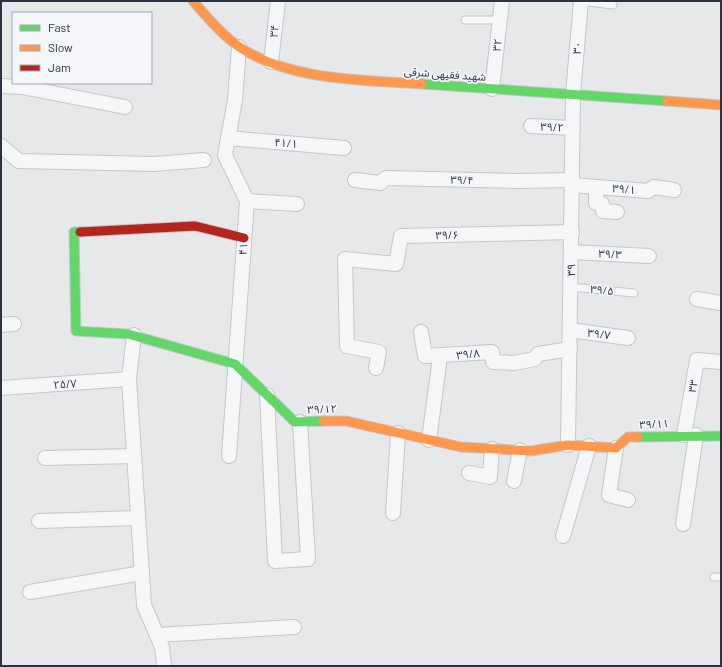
<svg xmlns="http://www.w3.org/2000/svg" width="722" height="667" viewBox="0 0 722 667" font-family="Barlow,'Noto Sans Arabic',sans-serif">
  <rect width="100%" height="100%" fill="#e6e8ea"/>
  <g fill="none" stroke-linecap="round" stroke-linejoin="round">
    <defs>
      <g id="lane">
        <polyline points="581,1 613,5"/>
        <polyline points="465,20 500,20"/>
        <polyline points="571,287 634,293"/>
        <polyline points="714,577 721,577"/>
      </g>
      <g id="street">
        <polyline points="271,62 278,1"/>
        <polyline points="1,86 22,87 125,107"/>
        <polyline points="492,89 502,1"/>
        <polyline points="531,126 573,128"/>
        <polyline points="228,138 344,148"/>
        <polyline points="1,146 19,161 154,164 204,160"/>
        <polyline points="355,180 380,183 386,178 518,181 572,180"/>
        <polyline points="572,185 648,191 654,187 674,190"/>
        <polyline points="596,187 596,203 602,204 603,211 617,212"/>
        <polyline points="247,201 297,204"/>
        <polyline points="571,252 649,256"/>
        <polyline points="697,299 721,303"/>
        <polyline points="1,325 14,324"/>
        <polyline points="570,330 628,338"/>
        <polyline points="421,332 425,356 492,352 493,362 514,363 535,359 538,354 570,349"/>
        <polyline points="134,335 129,379 144,605 162,647 164,666"/>
        <polyline points="376,368 379,352 347,346 345,259 396,264 401,236 572,232"/>
        <polyline points="1,388 129,379"/>
        <polyline points="267,395 275,561 308,559 300,422"/>
        <polyline points="684,435 697,360 721,362"/>
        <polyline points="429,440 440,357"/>
        <polyline points="568,445 573,94 581,1"/>
        <polyline points="616,448 609,495 628,500"/>
        <polyline points="229,456 247,201 225,155 235,100 239,47"/>
        <polyline points="45,458 134,456"/>
        <polyline points="469,473 490,477 492,449"/>
        <polyline points="514,481 520,450"/>
        <polyline points="393,513 398,433"/>
        <polyline points="39,521 138,518"/>
        <polyline points="683,524 696,435"/>
        <polyline points="563,536 589,446"/>
        <polyline points="30,592 142,573"/>
        <polyline points="157,635 294,627"/>
      </g>
      <g id="fast">
        <polyline points="422,84 667,101"/>
        <polyline points="80,232 74,232 76,331 128,334 235,364 295,422 323,421"/>
        <polyline points="638,437 721,436"/>
      </g>
      <g id="slow">
        <path d="M193 1C207 17 221 34 238 46 288 81 363 80 422 84"/>
        <polyline points="667,101 721,105"/>
        <polyline points="323,421 346,421 461,447 531,451 568,445 616,448 628,437 638,437"/>
      </g>
      <polyline id="jam" points="80,232 195,226 244,238"/>
    </defs>
    <!-- lane casing -->
    <use href="#lane" stroke="#c4c6c8" stroke-width="9"/>
    <!-- street casing -->
    <use href="#street" stroke="#c4c6c8" stroke-width="16"/>
    <!-- fast casing -->
    <use href="#fast" stroke="#c4c6c8" stroke-width="11"/>
    <!-- slow casing -->
    <use href="#slow" stroke="#c4c6c8" stroke-width="11"/>
    <!-- jam casing -->
    <use href="#jam" stroke="#c4c6c8" stroke-width="11"/>
    <!-- lane -->
    <use href="#lane" stroke="#f5f6f7" stroke-width="7"/>
    <!-- street -->
    <use href="#street" stroke="#f5f6f7" stroke-width="14"/>
    <!-- fast -->
    <use href="#fast" stroke="#63d668" stroke-width="9"/>
    <!-- slow -->
    <use href="#slow" stroke="#ff974d" stroke-width="9"/>
    <!-- jam -->
    <use href="#jam" stroke="#b3261e" stroke-width="9"/>
  </g>
  <g text-anchor="middle" stroke-width="3.5" stroke-linejoin="round" paint-order="stroke">
    <!-- street labels -->
    <g font-size="11" fill="#2b3445" stroke="#f4f6f9">
      <text transform="translate(274 31) rotate(-84)" y="4">۳۴</text>
      <text transform="translate(497 45) rotate(-83)" y="4">۳۲</text>
      <text transform="translate(577 48) rotate(-85)" y="4">۳۰</text>
      <text transform="translate(445 74) rotate(4)" y="4">شهید فقیهی شرقی</text>
      <text transform="translate(552 127) rotate(2)" y="4">۳۹/۲</text>
      <text transform="translate(286 143) rotate(5)" y="4">۴۱/۱</text>
      <text transform="translate(462 180) rotate(2)" y="4">۳۹/۴</text>
      <text transform="translate(624 189) rotate(5)" y="4">۳۹/۱</text>
      <text transform="translate(447 235) rotate(-1)" y="4">۳۹/۶</text>
      <text transform="translate(243 249) rotate(-86)" y="4">۴۱</text>
      <text transform="translate(610 254) rotate(3)" y="4">۳۹/۳</text>
      <text transform="translate(571 270) rotate(-89)" y="4">۳۹</text>
      <text transform="translate(602 290) rotate(5)" y="4">۳۹/۵</text>
      <text transform="translate(599 334) rotate(7)" y="4">۳۹/۷</text>
      <text transform="translate(468 354) rotate(-6)" y="4">۳۹/۸</text>
      <text transform="translate(65 384) rotate(-4)" y="4">۲۵/۷</text>
      <text transform="translate(693 386) rotate(-80)" y="4">۳۳</text>
      <text transform="translate(322 409) rotate(-2)" y="4">۳۹/۱۲</text>
      <text transform="translate(654 424) rotate(-3)" y="4">۳۹/۱۱</text>
    </g>
  </g>
  <!-- border -->
  <rect width="722" height="667" fill="none" stroke="#2b3445" stroke-width="4"/>
  <!-- legend -->
  <rect x="12" y="12" width="140" height="72" fill="#f4f6f9" stroke="#a4a8b1"/>
  <rect x="20" y="25" width="20" height="6" fill="#63d668" stroke="#a4a8b1"/>
  <text x="48" y="32" font-size="12" fill="#2b3445">Fast</text>
  <rect x="20" y="45" width="20" height="6" fill="#ff974d" stroke="#a4a8b1"/>
  <text x="48" y="52" font-size="12" fill="#2b3445">Slow</text>
  <rect x="20" y="65" width="20" height="6" fill="#b3261e" stroke="#a4a8b1"/>
  <text x="48" y="72" font-size="12" fill="#2b3445">Jam</text>
</svg>
